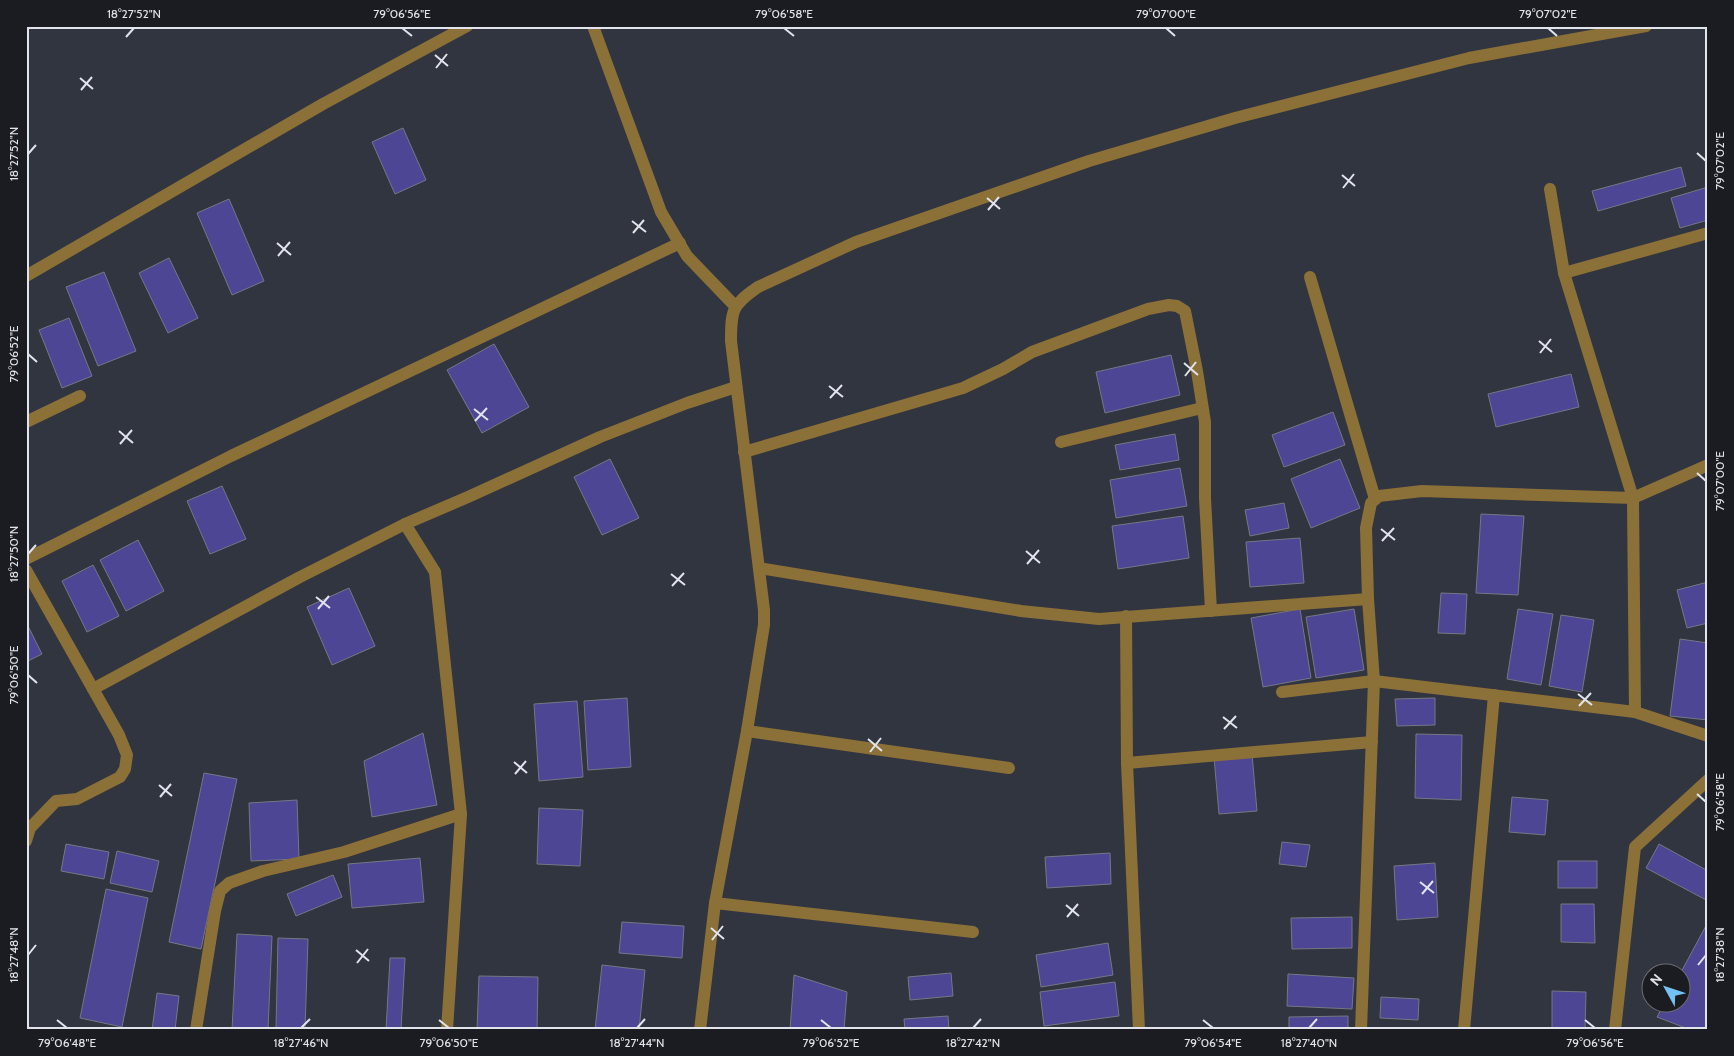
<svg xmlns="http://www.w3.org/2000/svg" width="1734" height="1056" viewBox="0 0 1734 1056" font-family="Cabin,sans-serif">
  <rect width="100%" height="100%" fill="#313540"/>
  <!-- building -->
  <g fill="#4c4694" stroke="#767784">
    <polygon points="403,128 426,180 395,194 372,142"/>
    <polygon points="1681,167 1686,186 1598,211 1592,191"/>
    <polygon points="1708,187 1708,220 1680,228 1671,198"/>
    <polygon points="229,199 264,281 232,295 197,213"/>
    <polygon points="169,258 198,318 168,333 139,273"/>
    <polygon points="104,272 136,351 98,366 66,287"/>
    <polygon points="69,318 92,376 62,388 39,330"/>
    <polygon points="494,344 529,407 482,433 447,370"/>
    <polygon points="1171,355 1180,395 1105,413 1096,372"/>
    <polygon points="1571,374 1579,407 1496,427 1488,394"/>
    <polygon points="1333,412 1345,445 1284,467 1272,435"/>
    <polygon points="1175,434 1179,460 1120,470 1115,445"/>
    <polygon points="610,459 639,518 602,535 574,477"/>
    <polygon points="1340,459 1360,508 1311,528 1291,479"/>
    <polygon points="1180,468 1187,506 1116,518 1110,480"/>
    <polygon points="222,486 246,539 210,554 187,501"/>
    <polygon points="1284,503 1289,528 1250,536 1245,510"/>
    <polygon points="1481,514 1524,516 1518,595 1476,593"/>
    <polygon points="1183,516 1189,558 1118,569 1112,526"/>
    <polygon points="1300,538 1304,583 1250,587 1246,542"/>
    <polygon points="138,540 164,591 126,611 100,560"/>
    <polygon points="93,565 119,616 87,632 62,581"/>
    <polygon points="1708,582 1708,623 1687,628 1677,590"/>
    <polygon points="349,588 375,646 332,665 307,607"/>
    <polygon points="1441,593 1467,594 1465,634 1438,633"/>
    <polygon points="1300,609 1311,678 1263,687 1251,618"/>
    <polygon points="1354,609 1364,670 1316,678 1306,617"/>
    <polygon points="1518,609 1553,614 1541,685 1507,679"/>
    <polygon points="1561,615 1594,620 1582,692 1549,686"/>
    <polygon points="26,622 42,654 26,662"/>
    <polygon points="1680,639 1708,643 1708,720 1670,716"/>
    <polygon points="627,698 631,767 588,770 584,701"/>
    <polygon points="1435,698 1435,725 1397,726 1395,699"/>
    <polygon points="577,701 583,777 539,781 534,704"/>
    <polygon points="423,733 437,805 372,817 364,761"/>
    <polygon points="1416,734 1462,735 1461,800 1415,798"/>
    <polygon points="1252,754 1257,811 1219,814 1214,757"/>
    <polygon points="204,773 237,779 201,949 169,942"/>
    <polygon points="1512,797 1548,800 1545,835 1509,832"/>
    <polygon points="297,800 299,859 251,861 249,803"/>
    <polygon points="539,808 583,810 580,866 537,864"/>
    <polygon points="1282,842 1310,845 1306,867 1279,864"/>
    <polygon points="66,844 109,852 104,879 61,871"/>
    <polygon points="1659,844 1708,871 1708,901 1646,868"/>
    <polygon points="117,851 159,861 152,892 110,883"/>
    <polygon points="1110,853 1111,884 1047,888 1045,857"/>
    <polygon points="420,858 424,902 352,908 348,864"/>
    <rect x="1558" y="861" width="39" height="27"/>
    <polygon points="1435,863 1438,917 1397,920 1394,866"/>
    <polygon points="333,875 342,897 296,916 287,894"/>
    <polygon points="106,889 148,898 122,1027 80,1018"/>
    <polygon points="1561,904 1594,904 1595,943 1561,942"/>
    <polygon points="1352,917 1352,948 1292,949 1291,918"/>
    <polygon points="622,922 684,926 682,958 619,953"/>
    <polygon points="1708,922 1708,1030 1691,1030 1657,1017 1664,1004 1682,1004 1680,974"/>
    <polygon points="237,934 272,936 268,1030 232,1030"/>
    <polygon points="278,938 308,939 305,1030 276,1030"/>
    <polygon points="1108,943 1113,975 1041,987 1036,955"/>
    <polygon points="390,958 405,958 401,1030 386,1030"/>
    <polygon points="602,965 645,970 639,1030 595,1030"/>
    <polygon points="951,973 953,996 910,1000 908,977"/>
    <polygon points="1288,974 1354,978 1352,1009 1287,1006"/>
    <polygon points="794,975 847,992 844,1030 790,1030"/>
    <polygon points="479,976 538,977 537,1030 477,1030"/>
    <polygon points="1115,982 1119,1016 1044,1026 1040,992"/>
    <polygon points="1552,991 1586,992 1585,1030 1552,1030"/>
    <polygon points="157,993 179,996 175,1030 152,1030"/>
    <polygon points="1381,997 1419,999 1418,1020 1380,1018"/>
    <polygon points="948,1016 949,1030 905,1030 904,1019"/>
    <polygon points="1348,1016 1348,1030 1289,1030 1289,1017"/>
  </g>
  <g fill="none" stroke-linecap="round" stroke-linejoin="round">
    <!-- minor -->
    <g stroke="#8b7037" stroke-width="12">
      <polyline points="593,26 661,212 687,256 735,306"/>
      <polyline points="1550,189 1564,273 1633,498 1635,712"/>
      <polyline points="1564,273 1708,233"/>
      <polyline points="26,276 323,104 467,26"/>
      <polyline points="1310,277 1375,499"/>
      <polyline points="26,422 80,396"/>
      <polyline points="1061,442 1202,408"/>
      <polyline points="744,452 963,388 1003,369 1032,352 1148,309 1169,305 1177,306 1185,311 1197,371 1205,422 1205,498 1211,611"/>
      <polyline points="405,524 435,572 461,814 447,1030"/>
      <polyline points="26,559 231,456 680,243"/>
      <polyline points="759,568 1021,611 1099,619 1368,599"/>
      <polyline points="26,570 119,735 127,755 125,769 120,777 77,799 56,801 30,828 26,841"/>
      <polyline points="1126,616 1127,763 1139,1030"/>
      <polyline points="93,689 300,577 405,524 468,497 600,437 687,403 736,387"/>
      <polyline points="1282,692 1374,681 1635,712 1708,736"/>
      <polyline points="747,731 1009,768"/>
      <polyline points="1127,763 1372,742"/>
      <polyline points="715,903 973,932"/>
      <polyline points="196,1030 215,911 220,891 229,883 263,871 344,852 461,814"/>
      <path d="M700 1030 715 903 747 731 764 625V610L731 341C731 310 732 305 758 287L856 242 1089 161 1235 118 1469 58 1646 26"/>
      <polyline points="1361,1030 1374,681 1368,599 1366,528 1371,503 1379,496 1422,491 1633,498 1708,465"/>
      <polyline points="1464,1030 1494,695"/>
      <polyline points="1615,1030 1635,847 1708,780"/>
    </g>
  </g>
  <!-- ticks -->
  <path fill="none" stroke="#e2e4ec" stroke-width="2" d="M402 28 412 36M784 28 794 36M1166 28 1175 36M1548 28 1557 36M126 37 134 28M435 55 448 66M436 68 447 54M80 78 93 89M81 90 92 77M1697 153 1706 161M28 154 36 145M1342 175 1355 186M1343 188 1354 174M987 198 1000 209M988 210 999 197M632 221 646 232M633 233 644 220M277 243 291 255M278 256 290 242M1539 341 1552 352M1540 353 1551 339M28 354 37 362M1184 363 1198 375M1185 376 1196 362M829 386 843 397M830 398 842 385M474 409 488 420M475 421 487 408M119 431 133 443M120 444 132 430M1697 473 1706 481M1381 529 1395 540M1382 541 1394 528M1026 551 1040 563M28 554 36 545M1027 564 1039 550M671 574 685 585M672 586 684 573M316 597 330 608M318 609 329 596M28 675 37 683M1578 694 1592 705M1579 706 1591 693M1223 717 1237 728M1224 729 1236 716M868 739 882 751M870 752 881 738M514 762 527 773M515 774 526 761M159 785 172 796M1697 794 1706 802M160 797 171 784M1420 882 1434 893M1422 894 1433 881M1066 905 1079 916M1067 917 1078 904M711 928 724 939M712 940 723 926M356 950 369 961M28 955 36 945M357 963 368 949M1698 965 1706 955M57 1020 67 1028M439 1020 449 1028M821 1020 831 1028M1203 1020 1213 1028M1585 1020 1595 1028M301 1028 310 1019M637 1028 645 1019M973 1028 981 1019M1309 1028 1317 1019"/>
  <!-- border -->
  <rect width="1734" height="1056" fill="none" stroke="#1b1c21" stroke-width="55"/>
  <!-- north arrow -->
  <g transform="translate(1666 988) rotate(310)"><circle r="24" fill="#1b1c21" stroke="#6b6c72"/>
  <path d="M0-4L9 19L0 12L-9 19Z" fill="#73c1f5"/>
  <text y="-8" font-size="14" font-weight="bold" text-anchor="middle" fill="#e2e4ec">N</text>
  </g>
  <rect x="28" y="28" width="1678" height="1000" fill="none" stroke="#e2e4ec" stroke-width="2"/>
  <g font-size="12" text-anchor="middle" fill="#e2e4ec">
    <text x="134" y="18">18°27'52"N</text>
    <text x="402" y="18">79°06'56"E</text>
    <text x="784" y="18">79°06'58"E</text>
    <text x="1166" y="18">79°07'00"E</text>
    <text x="1548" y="18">79°07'02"E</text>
    <text transform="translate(14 154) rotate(-90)" y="4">18°27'52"N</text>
    <text transform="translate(1720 161) rotate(-90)" y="4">79°07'02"E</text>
    <text transform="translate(14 354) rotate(-90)" y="4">79°06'52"E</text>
    <text transform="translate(1720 481) rotate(-90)" y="4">79°07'00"E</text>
    <text transform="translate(14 554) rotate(-90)" y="4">18°27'50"N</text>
    <text transform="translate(14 675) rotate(-90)" y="4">79°06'50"E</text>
    <text transform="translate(1720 802) rotate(-90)" y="4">79°06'58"E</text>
    <text transform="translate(14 955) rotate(-90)" y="4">18°27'48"N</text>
    <text transform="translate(1720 955) rotate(-90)" y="4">18°27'38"N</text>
    <text x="67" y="1047">79°06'48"E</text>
    <text x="301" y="1047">18°27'46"N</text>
    <text x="449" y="1047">79°06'50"E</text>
    <text x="637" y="1047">18°27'44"N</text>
    <text x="831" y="1047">79°06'52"E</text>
    <text x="973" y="1047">18°27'42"N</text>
    <text x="1213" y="1047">79°06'54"E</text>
    <text x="1309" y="1047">18°27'40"N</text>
    <text x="1595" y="1047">79°06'56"E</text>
  </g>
</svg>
